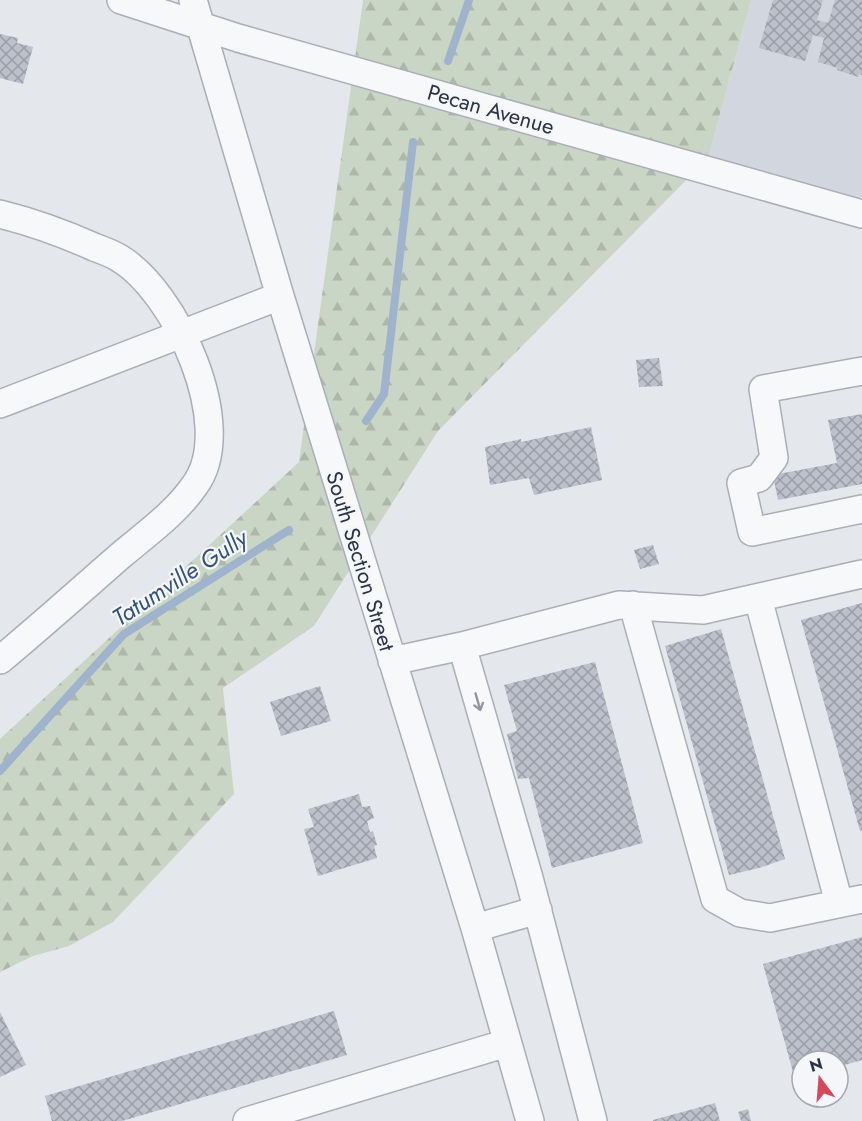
<svg xmlns="http://www.w3.org/2000/svg" width="862" height="1121" font-family="Jost,sans-serif">
	<style>
		.built { fill: #d2d6de }
		.forest { fill: url(#forest-firs) }
		.lines { fill: none; stroke-linecap: round; stroke-linejoin: round }
		.stream { stroke: #9fb4cc; stroke-width: 8 }
		.building { fill: url(#building-cross-hatch) }
		.minor-casing { stroke: #a9aeb7; stroke-width: 30 }
		.minor { stroke: #f7f8fa; stroke-width: 27 }
		.oneway { stroke: #9196a0 }
		.labels { text-anchor: middle; stroke-width: 4.5; stroke-linejoin: round; paint-order: stroke }
		.street-label { font-size: 22px; fill: #2b3445; stroke: #f4f6f9 }
		.water-label { font-size: 24px; font-style: italic; fill: #34527a; stroke: #f4f6f9 }
	</style>
	<defs>
		<pattern id="forest-firs" width="22" height="20" patternUnits="userSpaceOnUse" patternTransform="scale(1.5)"><rect width="22" height="20" fill="#c9d6c5"/><path d="M5 1l3.5 6h-7zM16 11l3.5 6h-7z" fill="#adb8ab"/></pattern>
		<pattern id="building-cross-hatch" width="8" height="8" patternUnits="userSpaceOnUse" patternTransform="scale(1.5)"><rect width="8" height="8" fill="#bbc0ca"/><path d="M0 0l8 8M0 8l8-8" fill="none" stroke="#989da6"/></pattern>
	</defs>
	<rect width="100%" height="100%" fill="#e4e7ec"/>
	<path class="built" d="M 751,0 L 862,0 L 862,200 L 708,158 Z"/>
	<path class="forest" d="M 363,0 L 751,0 L 708,158 L 438,431 L 314,626 L 223,688 L 234,794 L 113,922 L 69,946 L 33,956 L 0,972 L 0,739 L 299,462 Z"/>
	<g class="lines">
		<path class="stream" d="M 448,61 L 469,0
			M 366,421 L 384,394 L 413,142
			M 0,771 L 124,634 L 289,530"/>
	</g>
	<path class="building" d="M 773,0 L 823,0 L 817,20 L 828,23 L 835,0 L 862,0 L 862,75 L 859,74 L 858,77 L 837,70 L 838,68 L 818,62 L 824,38 L 813,35 L 805,61 L 759,48 Z
		M 0,34 L 18,38 L 17,43 L 33,47 L 23,84 L 0,78 Z
		M 659,358 L 663,386 L 639,387 L 636,360 Z
		M 862,414 L 862,484 L 778,500 L 773,475 L 837,463 L 828,420 Z
		M 591,427 L 602,480 L 534,495 L 529,478 L 490,485 L 485,447 L 521,439 L 521,442 Z
		M 653,545 L 659,564 L 640,569 L 634,550 Z
		M 862,603 L 862,830 L 860,831 L 801,620 Z
		M 721,629 L 785,859 L 759,868 L 729,875 L 665,646 Z
		M 595,662 L 643,843 L 552,868 L 529,778 L 518,779 L 507,734 L 517,731 L 504,685 Z
		M 320,686 L 331,721 L 281,736 L 270,702 Z
		M 359,794 L 362,807 L 370,806 L 374,818 L 367,821 L 370,832 L 373,831 L 377,845 L 374,846 L 377,858 L 318,876 L 304,829 L 314,827 L 308,809 Z
		M 862,937 L 862,1060 L 838,1067 L 838,1061 L 802,1061 L 802,1077 L 795,1079 L 763,964 Z
		M 334,1011 L 347,1055 L 122,1121 L 52,1121 L 45,1096 Z
		M 0,1012 L 26,1065 L 0,1077 Z
		M 715,1103 L 720,1121 L 653,1121 L 653,1120 Z
		M 748,1109 L 751,1121 L 741,1121 L 738,1112 Z"/>
	<g class="lines">
		<g class="minor-casing">
			<path id="minor" d="M 121,0 L 238,38 L 862,214
				M 193,0 L 280,296 L 475,928 L 530,1121
				M 0,214 C 32,222 63,233 94,247 C 102,250 111,253 119,258 C 175,291 238,426 195,485 C 176,513 146,534 120,556 C 80,591 41,626 0,660
				M 862,371 L 763,389 L 774,458 L 759,478 L 741,483 L 752,532 L 862,509
				M 0,404 L 280,296
				M 758,598 L 839,903
				M 633,605 L 715,899 L 740,913 L 770,918 L 862,899
				M 462,646 L 529,878 L 593,1121
				M 392,661 L 462,646 L 619,605 L 703,610 L 862,574
				M 475,928 L 538,910
				M 247,1121 L 507,1043"/>
		</g>
		<use href="#minor" class="minor"/>
	</g>
	<defs><path id="oneway-shaft" d="M-6 0H5M1.5-3L5.5 0L1.5 3" fill="none" stroke-width="1.6" stroke-linecap="round" stroke-linejoin="round" transform="scale(1.5)"/></defs>
	<use class="oneway" href="#oneway-shaft" transform="translate(478 702) rotate(74)"/>
	<g class="labels">
		<g class="street-label">
			<text transform="translate(491 109) rotate(16)" y="8">Pecan Avenue</text>
			<text transform="translate(361 561) rotate(73)" y="8">South Section Street</text>
		</g>
		<g class="water-label">
			<text transform="translate(180 578) rotate(-33)" y="8">Tatumville Gully</text>
		</g>
	</g>
	<g transform="translate(820 1079) rotate(344)"><circle r="28" fill="#f4f6f9" stroke="#a4a8b1" stroke-width="1.5"/>
	<path d="M0-4.5L10 22L0 15L-10 22Z" fill="#d1495b"/>
	<text y="-9" font-size="16" font-weight="bold" text-anchor="middle" fill="#2b3445">N</text>
	</g>
</svg>
